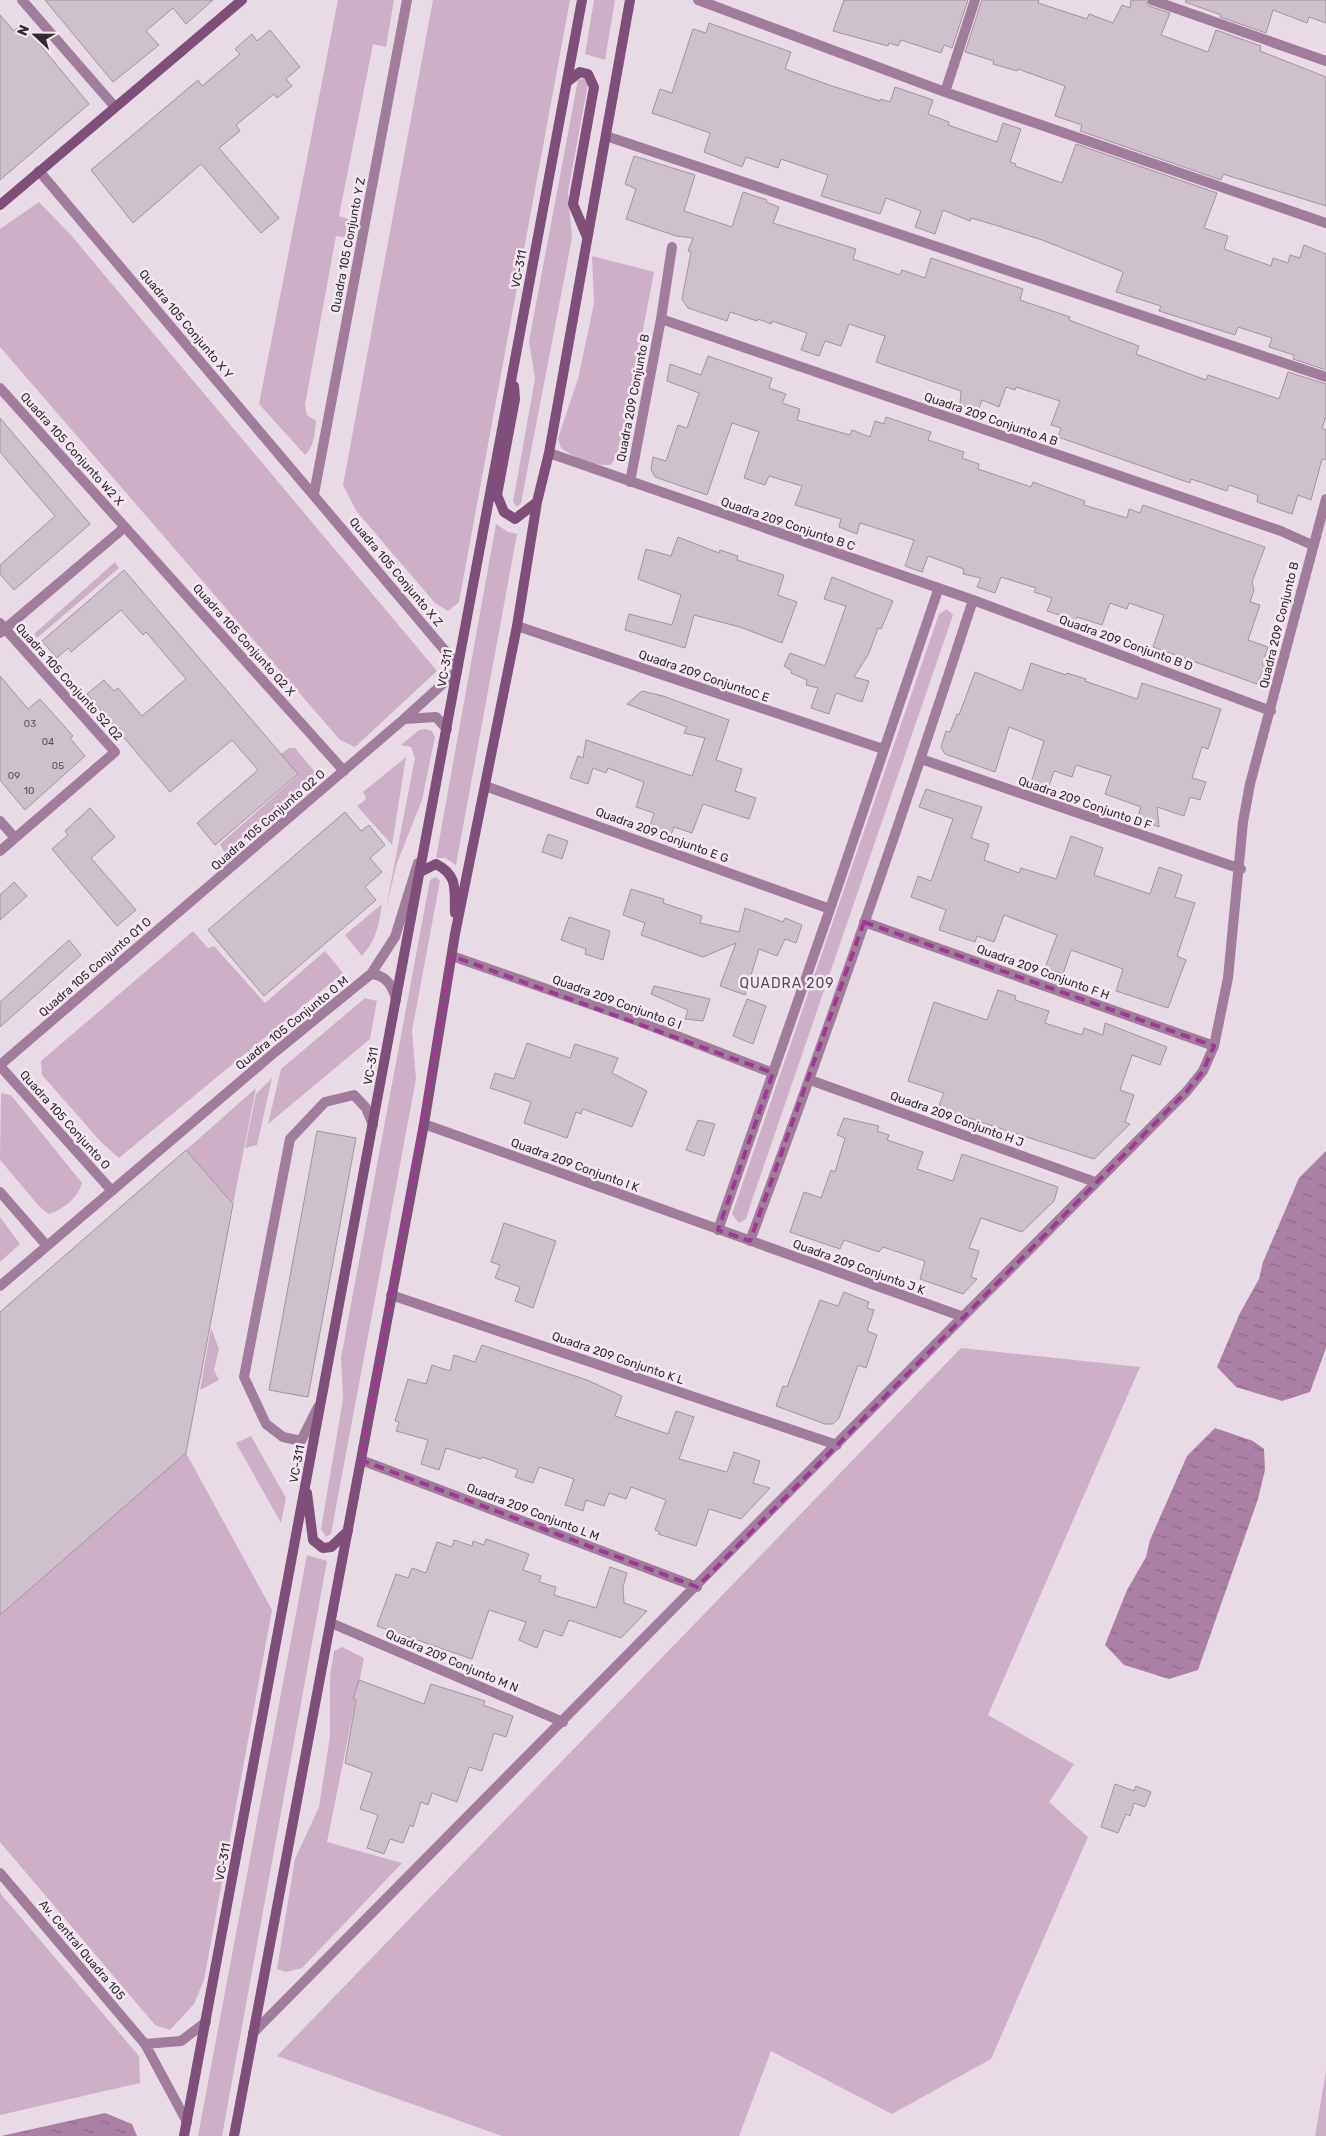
<svg xmlns="http://www.w3.org/2000/svg" width="1326" height="2136" font-family="Rubik,sans-serif">
	<style>
		.grass { fill: #cdb0c8 }
		.water { fill: url(#water-ripples) }
		.building { fill: #cec1cc; stroke: #a0949e }
		.lines { fill: none; stroke-linecap: round; stroke-linejoin: round }
		.lane { stroke: #a07d9b; stroke-width: 10 }
		.street { stroke: #a07d9b; stroke-width: 10 }
		.secondary { stroke: #7f4e79; stroke-width: 10 }
		.marked { fill: none; stroke: #a13697; stroke-width: 4; stroke-dasharray: 10 6; stroke-linejoin: round }
		.labels { text-anchor: middle; stroke-width: 5; stroke-linejoin: round; paint-order: stroke }
		.number-label { font-size: 10px; fill: #585157 }
		.street-label { font-size: 12px; fill: #312c30; stroke: #f6e8f3 }
		.neighbourhood-label { font-size: 14px; letter-spacing: 1px; fill: #584d56; stroke: #f6e8f3 }
	</style>
	<defs>
		<pattern id="water-ripples" width="26" height="14" patternUnits="userSpaceOnUse" patternTransform="scale(1.25)"><rect width="26" height="14" fill="#ab80a5"/><path d="M2 4q2-2 4 0t4 0M15 11q2-2 4 0t4 0" fill="none" stroke="#8c6987"/></pattern>
	</defs>
	<rect width="100%" height="100%" fill="#e8dbe6"/>
	<path class="grass" d="M 338,0 L 394,0 L 386,47 L 373,44 L 339,216 L 354,221 L 354,231 L 350,238 L 336,236 L 305,405 L 307,415 L 316,421 C 315,433 314,447 305,455 L 259,404 Z
		M 433,0 L 570,0 L 459,602 L 448,611 L 435,603 L 357,512 L 343,485 Z
		M 594,0 L 615,0 L 605,60 L 585,54 Z
		M 585,78 L 588,84 L 568,192 L 572,238 L 521,503 L 517,507 L 513,502 L 535,379 L 529,341 L 578,80 Z
		M 39,202 L 70,234 L 437,671 L 355,747 L 340,740 L 0,347 L 0,229 Z
		M 592,256 L 654,272 L 620,450 L 611,465 C 591,466 576,459 561,448 L 558,438 L 578,379 L 594,303 Z
		M 496,524 L 508,532 L 517,534 L 456,865 L 445,858 L 436,858 Z
		M 115,562 L 119,568 L 37,638 L 34,634 Z
		M 947,609 L 953,615 L 751,1203 L 746,1219 L 739,1223 L 732,1214 L 939,614 Z
		M 426,729 L 432,731 L 435,737 L 422,800 L 397,863 L 386,908 L 415,758 L 411,747 L 401,745 L 419,730 Z
		M 289,748 L 295,748 L 315,772 L 314,779 L 227,857 L 220,844 L 298,775 L 281,754 Z
		M 406,757 L 392,845 L 357,806 L 364,801 L 366,797 L 363,792 Z
		M 436,877 L 440,881 L 412,1031 L 416,1079 L 331,1534 L 326,1537 L 321,1529 L 343,1399 L 341,1358 L 430,880 Z
		M 382,904 C 379,926 376,940 362,956 L 345,935 Z
		M 193,931 L 208,948 L 214,946 L 265,1003 L 325,951 L 343,973 L 119,1158 L 101,1142 L 42,1075 L 41,1061 Z
		M 365,998 L 377,1001 L 370,1039 L 268,1124 L 281,1069 Z
		M 272,1078 L 257,1145 L 245,1148 L 256,1094 Z
		M 256,1088 L 233,1204 L 186,1150 Z
		M 1,1093 L 11,1095 L 82,1183 C 78,1198 63,1210 48,1214 L 38,1205 L 0,1160 Z
		M 0,1217 L 20,1244 L 0,1262 Z
		M 211,1328 L 219,1349 L 214,1370 L 219,1380 L 200,1390 Z
		M 961,1348 L 1140,1367 L 988,1715 L 1074,1764 L 1049,1802 L 1088,1837 L 991,2059 L 892,2114 L 771,2051 L 739,2136 L 502,2136 L 277,2056 Z
		M 251,1436 L 286,1498 L 281,1523 L 236,1443 Z
		M 186,1453 L 272,1610 L 204,1980 L 194,2004 L 170,2030 L 155,2025 L 0,1842 L 0,1615 Z
		M 307,1555 L 327,1561 L 222,2136 L 198,2136 Z
		M 342,1647 L 364,1658 L 327,1842 L 402,1863 L 302,1968 L 286,1972 L 277,1969 L 295,1859 L 319,1807 L 330,1736 L 330,1676 L 334,1651 Z
		M 0,1893 L 139,2056 L 140,2083 L 0,2115 Z
		M 1326,2071 L 1326,2136 L 1315,2136 Z"/>
	<path class="water" d="M 1326,1151 L 1326,1348 L 1310,1392 L 1282,1401 L 1236,1387 L 1217,1367 L 1240,1313 L 1259,1279 L 1263,1262 L 1299,1178 Z
		M 1215,1428 L 1253,1441 L 1264,1449 L 1265,1470 L 1258,1499 L 1198,1670 L 1169,1679 L 1124,1665 L 1105,1645 L 1127,1590 L 1146,1557 L 1150,1540 L 1187,1456 Z
		M 105,2113 L 132,2124 L 137,2136 L 1,2136 Z"/>
	<path class="building" d="M 45,0 L 213,0 L 186,24 L 173,8 L 146,31 L 159,45 L 113,82 Z
		M 844,0 L 968,0 L 952,48 L 944,45 L 941,53 L 901,40 L 898,46 L 889,43 L 888,46 L 833,31 Z
		M 982,0 L 1039,0 L 1038,3 L 1087,19 L 1089,14 L 1113,23 L 1122,5 L 1130,8 L 1131,0 L 1145,0 L 1149,6 L 1170,13 L 1161,35 L 1208,52 L 1216,30 L 1261,46 L 1260,51 L 1326,77 L 1326,206 L 1223,174 L 1221,180 L 1080,131 L 1082,125 L 1055,116 L 1065,86 L 1018,69 L 1017,71 L 993,64 L 994,61 L 965,52 Z
		M 1186,0 L 1326,0 L 1326,23 L 1309,17 L 1307,23 L 1273,10 L 1266,33 L 1220,17 L 1221,15 L 1185,2 Z
		M 0,15 L 14,31 L 22,23 L 89,104 L 0,180 Z
		M 709,23 L 791,52 L 785,69 L 832,86 L 880,101 L 881,99 L 890,102 L 895,87 L 933,100 L 928,114 L 949,122 L 948,125 L 997,142 L 1003,123 L 1021,129 L 1010,162 L 1016,164 L 1015,166 L 1062,183 L 1076,144 L 1217,193 L 1204,228 L 1228,236 L 1224,249 L 1271,266 L 1273,258 L 1288,263 L 1290,255 L 1300,258 L 1304,245 L 1326,254 L 1326,370 L 1293,359 L 1294,355 L 1269,347 L 1272,338 L 1238,327 L 1235,335 L 1159,311 L 1161,306 L 1116,292 L 1123,273 L 1121,271 L 1042,240 L 995,225 L 971,218 L 970,221 L 943,210 L 935,234 L 915,227 L 921,211 L 886,198 L 880,214 L 821,196 L 828,175 L 781,159 L 778,168 L 746,157 L 742,167 L 704,152 L 710,133 L 652,113 L 660,89 L 672,93 L 693,29 L 706,33 Z
		M 270,30 L 300,67 L 286,79 L 292,86 L 277,98 L 274,94 L 236,125 L 240,131 L 219,148 L 279,218 L 261,233 L 201,164 L 133,223 L 91,170 L 198,80 L 202,86 L 240,54 L 235,49 L 252,34 L 257,41 Z
		M 634,156 L 695,175 L 684,211 L 732,227 L 743,192 L 767,200 L 766,202 L 779,207 L 773,223 L 856,249 L 853,259 L 900,275 L 902,270 L 925,278 L 931,258 L 1023,289 L 1020,300 L 1070,317 L 1069,320 L 1139,346 L 1136,354 L 1206,380 L 1208,375 L 1279,399 L 1288,372 L 1326,384 L 1326,416 L 1322,428 L 1326,430 L 1326,460 L 1322,459 L 1311,500 L 1298,495 L 1292,514 L 1257,502 L 1258,495 L 1229,485 L 1227,491 L 1191,479 L 1190,483 L 1058,437 L 1061,428 L 1051,425 L 1060,401 L 1016,387 L 1015,390 L 1006,387 L 999,407 L 982,400 L 978,411 L 960,405 L 961,391 L 876,362 L 885,336 L 849,324 L 841,346 L 825,341 L 819,356 L 801,350 L 807,333 L 772,321 L 771,324 L 758,319 L 757,321 L 730,312 L 727,321 L 688,308 L 682,299 L 691,252 L 688,251 L 693,238 L 676,236 L 626,219 L 636,189 L 625,184 Z
		M 708,356 L 772,378 L 769,388 L 786,394 L 782,403 L 800,409 L 797,420 L 850,435 L 852,430 L 870,437 L 875,421 L 884,424 L 886,417 L 931,432 L 928,440 L 964,452 L 962,458 L 979,464 L 978,469 L 1031,487 L 1033,482 L 1052,489 L 1085,501 L 1084,505 L 1127,518 L 1129,509 L 1140,513 L 1143,505 L 1265,547 L 1252,582 L 1254,590 L 1250,602 L 1260,605 L 1248,640 L 1268,647 L 1262,665 L 1265,666 L 1257,684 L 1153,647 L 1164,615 L 1129,603 L 1127,609 L 1110,603 L 1102,625 L 1077,617 L 1075,620 L 1047,611 L 1052,598 L 1034,592 L 1036,588 L 1001,577 L 995,593 L 977,587 L 981,578 L 963,574 L 964,569 L 928,556 L 922,572 L 905,566 L 914,540 L 860,523 L 857,534 L 839,527 L 841,519 L 795,505 L 802,486 L 769,476 L 765,485 L 744,478 L 759,432 L 732,423 L 707,495 L 655,477 L 651,469 L 653,457 L 666,461 L 678,425 L 687,428 L 699,393 L 667,381 L 670,364 L 701,375 Z
		M 0,418 L 90,524 L 14,590 L 0,574 L 0,565 L 55,516 L 0,452 Z
		M 678,537 L 719,553 L 720,550 L 738,556 L 737,560 L 784,575 L 778,595 L 797,602 L 782,643 L 740,627 L 694,615 L 685,648 L 625,630 L 629,614 L 672,625 L 681,595 L 638,579 L 646,549 L 671,556 Z
		M 124,570 L 298,774 L 215,845 L 197,823 L 258,770 L 232,740 L 170,792 L 87,694 L 104,680 L 114,691 L 118,688 L 142,716 L 186,679 L 146,632 L 143,635 L 121,610 L 71,652 L 68,648 L 57,658 L 42,641 Z
		M 832,577 L 893,601 L 881,629 L 878,628 L 869,653 L 854,677 L 869,681 L 862,702 L 836,693 L 829,714 L 811,708 L 818,688 L 806,685 L 807,680 L 791,673 L 792,671 L 784,666 L 790,653 L 825,666 L 846,606 L 824,599 Z
		M 1031,663 L 1066,675 L 1067,673 L 1086,679 L 1085,681 L 1137,699 L 1142,683 L 1221,709 L 1208,749 L 1202,747 L 1192,778 L 1206,782 L 1200,800 L 1190,797 L 1184,816 L 1157,807 L 1159,827 L 1137,819 L 1141,807 L 1105,794 L 1111,776 L 1076,765 L 1072,777 L 1054,771 L 1048,789 L 1031,783 L 1044,741 L 1009,727 L 995,772 L 945,754 L 941,747 L 946,731 L 950,732 L 957,714 L 959,715 L 975,672 L 1022,691 Z
		M 0,676 L 28,709 L 40,699 L 73,736 L 70,738 L 85,756 L 25,810 L 0,780 Z
		M 642,691 L 663,696 L 729,720 L 716,760 L 742,769 L 735,791 L 756,798 L 749,819 L 703,804 L 692,833 L 674,827 L 669,840 L 648,832 L 654,813 L 636,807 L 644,782 L 608,768 L 606,773 L 593,768 L 588,784 L 570,778 L 578,756 L 583,758 L 586,740 L 692,776 L 705,738 L 684,733 L 687,727 L 627,704 Z
		M 926,789 L 982,807 L 971,838 L 989,844 L 984,860 L 1019,873 L 1021,868 L 1056,879 L 1071,836 L 1103,848 L 1094,875 L 1150,894 L 1159,867 L 1182,875 L 1175,897 L 1195,903 L 1177,956 L 1186,960 L 1168,1008 L 1116,991 L 1123,969 L 1071,950 L 1063,974 L 1045,968 L 1057,935 L 1004,915 L 994,942 L 977,936 L 975,942 L 939,930 L 946,910 L 911,897 L 918,876 L 931,881 L 953,819 L 919,807 Z
		M 90,808 L 115,837 L 91,858 L 136,910 L 117,926 L 52,849 L 68,835 L 65,831 Z
		M 345,812 L 361,831 L 369,825 L 385,845 L 370,858 L 382,872 L 365,887 L 376,900 L 264,996 L 208,930 Z
		M 548,834 L 568,841 L 562,859 L 542,852 Z
		M 14,882 L 27,896 L 0,920 L 0,895 Z
		M 631,889 L 664,899 L 663,903 L 702,916 L 700,923 L 739,932 L 745,908 L 783,922 L 785,918 L 802,925 L 796,943 L 785,939 L 777,956 L 759,949 L 745,995 L 720,986 L 736,943 L 703,957 L 641,935 L 645,923 L 623,915 Z
		M 569,917 L 610,931 L 603,960 L 585,954 L 586,949 L 561,940 Z
		M 69,940 L 81,955 L 0,1027 L 0,1002 Z
		M 654,986 L 710,999 L 703,1021 L 685,1019 L 688,1010 L 651,994 Z
		M 998,990 L 1016,996 L 1015,1000 L 1049,1011 L 1045,1023 L 1082,1035 L 1084,1028 L 1103,1035 L 1105,1023 L 1167,1047 L 1160,1065 L 1132,1055 L 1120,1090 L 1134,1095 L 1125,1122 L 1130,1124 L 1094,1159 L 938,1108 L 944,1093 L 908,1081 L 934,1002 L 987,1020 Z
		M 747,999 L 766,1006 L 753,1044 L 733,1036 Z
		M 527,1043 L 570,1058 L 575,1044 L 618,1058 L 612,1073 L 647,1091 L 632,1127 L 583,1109 L 581,1114 L 576,1112 L 567,1138 L 524,1123 L 531,1102 L 490,1088 L 495,1073 L 514,1079 Z
		M 844,1118 L 879,1126 L 877,1131 L 889,1135 L 887,1140 L 923,1152 L 917,1169 L 953,1181 L 962,1154 L 1058,1187 L 1054,1201 L 1022,1232 L 981,1218 L 969,1248 L 979,1251 L 971,1277 L 977,1279 L 963,1294 L 920,1279 L 925,1261 L 883,1247 L 879,1252 L 844,1240 L 840,1249 L 790,1232 L 804,1192 L 821,1198 L 831,1170 L 835,1172 L 845,1138 L 837,1135 Z
		M 698,1120 L 715,1124 L 704,1156 L 686,1150 Z
		M 317,1131 L 356,1138 L 308,1397 L 269,1390 Z
		M 186,1150 L 233,1204 L 186,1453 L 0,1615 L 0,1312 Z
		M 504,1223 L 556,1241 L 533,1308 L 515,1301 L 520,1287 L 495,1278 L 500,1265 L 491,1262 Z
		M 844,1292 L 869,1302 L 867,1308 L 874,1310 L 867,1331 L 877,1335 L 866,1368 L 858,1365 L 839,1418 L 833,1424 L 825,1424 L 776,1406 L 783,1386 L 787,1387 L 820,1300 L 838,1306 Z
		M 482,1345 L 587,1380 L 622,1396 L 615,1416 L 668,1434 L 676,1411 L 694,1417 L 679,1459 L 727,1472 L 734,1452 L 760,1461 L 753,1483 L 770,1488 L 741,1519 L 709,1509 L 696,1546 L 658,1534 L 660,1532 L 655,1530 L 666,1500 L 631,1487 L 626,1499 L 609,1493 L 604,1506 L 586,1500 L 583,1511 L 565,1505 L 574,1479 L 539,1467 L 533,1483 L 515,1477 L 518,1470 L 482,1457 L 481,1459 L 446,1448 L 439,1470 L 421,1464 L 428,1440 L 396,1431 L 399,1422 L 395,1421 L 408,1379 L 426,1384 L 432,1365 L 450,1371 L 454,1355 L 475,1362 Z
		M 486,1539 L 529,1554 L 523,1570 L 541,1576 L 539,1582 L 556,1587 L 554,1595 L 596,1608 L 610,1567 L 627,1573 L 623,1587 L 624,1603 L 647,1611 L 621,1638 L 569,1620 L 562,1636 L 544,1630 L 537,1648 L 519,1640 L 526,1622 L 489,1610 L 472,1659 L 377,1626 L 396,1574 L 408,1578 L 412,1568 L 426,1573 L 437,1542 L 452,1547 L 454,1540 L 472,1546 L 473,1541 L 484,1545 Z
		M 359,1680 L 424,1704 L 431,1684 L 485,1701 L 483,1705 L 513,1716 L 506,1737 L 494,1733 L 482,1771 L 469,1767 L 457,1802 L 432,1793 L 428,1805 L 421,1802 L 413,1827 L 410,1825 L 403,1843 L 390,1839 L 384,1854 L 367,1848 L 378,1815 L 360,1809 L 372,1773 L 345,1763 L 356,1700 L 353,1699 Z
		M 1115,1784 L 1134,1791 L 1136,1786 L 1151,1792 L 1145,1807 L 1134,1803 L 1130,1816 L 1126,1814 L 1118,1833 L 1101,1827 Z"/>
	<g class="lines">
		<path class="lane" d="M 318,1407 L 301,1441 L 283,1437 L 266,1424 L 244,1377 L 290,1139 L 325,1102 L 354,1095 L 366,1108 L 373,1125"/>
		<path class="street" d="M 22,0 L 115,107
			M 698,0 L 945,92 L 1326,223
			M 1152,0 L 1326,61
			M 945,92 L 975,0
			M 606,136 L 1326,377
			M 39,171 L 458,666
			M 661,319 L 1281,531 L 1312,545
			M 0,388 L 344,771
			M 549,453 L 973,600 L 1271,711
			M 630,482 L 661,319 L 672,247
			M 314,494 L 407,0
			M 0,623 L 115,752 L 0,851
			M 517,626 L 883,749
			M 0,633 L 125,527
			M 405,719 L 436,717 L 447,729
			M 921,759 L 1241,869
			M 485,786 L 830,909
			M 0,821 L 15,838
			M 864,922 L 1214,1046
			M 452,956 L 633,1019 L 773,1073
			M 371,974 C 386,975 393,986 396,1000
			M 0,1065 L 404,719 L 457,671
			M 0,1066 L 112,1191
			M 810,1080 L 1095,1182
			M 424,1124 L 961,1316
			M 0,1192 L 47,1246
			M 718,1230 L 830,909 L 938,590
			M 750,1241 C 829,1029 903,815 973,600
			M 0,1286 L 275,1052 L 371,974 L 395,937 L 418,863
			M 391,1295 L 837,1445
			M 361,1460 L 697,1587
			M 331,1623 L 563,1722
			M 0,1873 L 145,2044 L 187,2122
			M 253,2033 C 565,1720 874,1403 1187,1091 L 1203,1071 L 1214,1046 L 1228,978 L 1243,822 L 1250,784 L 1326,499
			M 145,2044 L 181,2041 L 206,2022"/>
		<path class="secondary" d="M 567,82 L 580,72 L 588,74 L 594,87 L 573,204 L 587,237
			M 0,205 L 242,0
			M 514,386 L 515,399 L 497,495 L 504,512 L 515,519 L 537,502
			M 420,872 L 436,864 C 459,876 454,890 455,913
			M 307,1493 L 313,1540 L 323,1548 L 331,1547 L 348,1531
			M 184,2136 L 582,0
			M 234,2136 L 424,1124 L 455,934 L 517,626 L 537,502 L 549,453 L 630,0"/>
	</g>
	<path class="marked" d="M 864,922 L 1214,1046 L 1203,1071 L 1187,1091 L 697,1587 L 361,1460 L 452,956 L 773,1073 L 718,1230 L 750,1241 Z"/>
	<g class="labels">
		<g class="number-label">
			<text x="30" y="727">03</text>
			<text x="48" y="745">04</text>
			<text x="58" y="769">05</text>
			<text x="14" y="779">09</text>
			<text x="29" y="794">10</text>
		</g>
		<g class="street-label">
			<text transform="translate(348 245) rotate(-79)" y="4">Quadra 105 Conjunto Y Z</text>
			<text transform="translate(519 269) rotate(-79)" y="4">VC-311</text>
			<text transform="translate(186 324) rotate(50)" y="4">Quadra 105 Conjunto X Y</text>
			<text transform="translate(633 398) rotate(-79)" y="4">Quadra 209 Conjunto B</text>
			<text transform="translate(991 419) rotate(19)" y="4">Quadra 209 Conjunto A B</text>
			<text transform="translate(72 449) rotate(48)" y="4">Quadra 105 Conjunto W2 X</text>
			<text transform="translate(788 524) rotate(19)" y="4">Quadra 209 Conjunto B C</text>
			<text transform="translate(396 572) rotate(50)" y="4">Quadra 105 Conjunto X Z</text>
			<text transform="translate(1279 625) rotate(-76)" y="4">Quadra 209 Conjunto B</text>
			<text transform="translate(244 640) rotate(48)" y="4">Quadra 105 Conjunto Q2 X</text>
			<text transform="translate(1126 643) rotate(20)" y="4">Quadra 209 Conjunto B D</text>
			<text transform="translate(445 668) rotate(-80)" y="4">VC-311</text>
			<text transform="translate(704 676) rotate(19)" y="4">Quadra 209 ConjuntoC E</text>
			<text transform="translate(69 682) rotate(48)" y="4">Quadra 105 Conjunto S2 Q2</text>
			<text transform="translate(1085 803) rotate(19)" y="4">Quadra 209 Conjunto D F</text>
			<text transform="translate(268 820) rotate(-41)" y="4">Quadra 105 Conjunto Q2 O</text>
			<text transform="translate(662 835) rotate(20)" y="4">Quadra 209 Conjunto E G</text>
			<text transform="translate(95 967) rotate(-41)" y="4">Quadra 105 Conjunto Q1 O</text>
			<text transform="translate(1043 972) rotate(20)" y="4">Quadra 209 Conjunto F H</text>
			<text transform="translate(617 1002) rotate(20)" y="4">Quadra 209 Conjunto G I</text>
			<text transform="translate(292 1023) rotate(-39)" y="4">Quadra 105 Conjunto O M</text>
			<text transform="translate(371 1066) rotate(-80)" y="4">VC-311</text>
			<text transform="translate(957 1119) rotate(20)" y="4">Quadra 209 Conjunto H J</text>
			<text transform="translate(65 1120) rotate(48)" y="4">Quadra 105 Conjunto O</text>
			<text transform="translate(575 1165) rotate(20)" y="4">Quadra 209 Conjunto I K</text>
			<text transform="translate(859 1267) rotate(20)" y="4">Quadra 209 Conjunto J K</text>
			<text transform="translate(618 1358) rotate(19)" y="4">Quadra 209 Conjunto K L</text>
			<text transform="translate(297 1464) rotate(-79)" y="4">VC-311</text>
			<text transform="translate(533 1512) rotate(21)" y="4">Quadra 209 Conjunto L M</text>
			<text transform="translate(452 1661) rotate(23)" y="4">Quadra 209 Conjunto M N</text>
			<text transform="translate(223 1862) rotate(-79)" y="4">VC-311</text>
			<text transform="translate(82 1950) rotate(50)" y="4">Av. Central Quadra 105</text>
		</g>
		<g class="neighbourhood-label">
			<text x="787" y="988">QUADRA 209</text>
		</g>
	</g>
	<g transform="translate(35 35) rotate(292)" stroke="#f6e8f3" stroke-width="4" paint-order="stroke">
	<path d="M0-4L9 19L0 12L-9 19Z" fill="#312c30"/>
	<text y="-8" font-size="14" font-weight="bold" text-anchor="middle" fill="#312c30">N</text>
	</g>
</svg>
